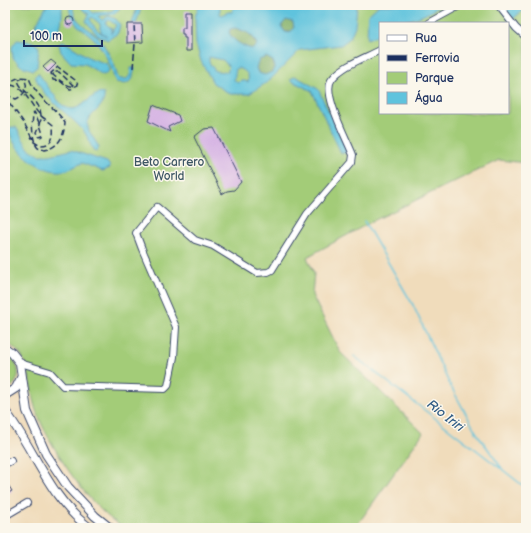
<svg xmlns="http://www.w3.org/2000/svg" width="531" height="533" font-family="'Balsamiq Sans',sans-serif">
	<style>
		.green { fill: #a3cc78; stroke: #5f7e6b; fill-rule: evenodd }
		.forest { fill: #82b068; stroke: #4e7063 }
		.water { fill: #5fc3dd; stroke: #3d799e; fill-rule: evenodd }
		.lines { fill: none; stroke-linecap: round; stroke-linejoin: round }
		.stream { stroke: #5fc3dd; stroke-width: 1.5 }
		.building { fill: #d7b6e4 }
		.minor-casing { stroke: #3b496c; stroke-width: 8 }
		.major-casing { stroke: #3b496c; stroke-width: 10 }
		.minor { stroke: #fff; stroke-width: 6 }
		.major { stroke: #fff; stroke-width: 8 }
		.rail { stroke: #1b2f5e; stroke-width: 1.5; stroke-dasharray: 6 3; stroke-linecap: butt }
		.labels { text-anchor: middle; stroke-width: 3; stroke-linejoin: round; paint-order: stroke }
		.park-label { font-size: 12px; fill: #3d5664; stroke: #fbf7ec }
		.water-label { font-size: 13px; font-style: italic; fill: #2f5b84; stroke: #fbf7ec }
	</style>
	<rect width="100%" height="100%" fill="#fbf7ec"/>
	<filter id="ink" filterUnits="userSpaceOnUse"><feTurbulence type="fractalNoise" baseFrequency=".025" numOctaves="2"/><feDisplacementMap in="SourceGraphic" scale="8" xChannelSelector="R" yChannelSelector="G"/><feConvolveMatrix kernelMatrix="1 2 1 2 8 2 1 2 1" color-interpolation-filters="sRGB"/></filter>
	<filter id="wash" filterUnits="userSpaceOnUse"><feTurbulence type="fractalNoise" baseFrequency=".012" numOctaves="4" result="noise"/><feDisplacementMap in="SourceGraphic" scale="16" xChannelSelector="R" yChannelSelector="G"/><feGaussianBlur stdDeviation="0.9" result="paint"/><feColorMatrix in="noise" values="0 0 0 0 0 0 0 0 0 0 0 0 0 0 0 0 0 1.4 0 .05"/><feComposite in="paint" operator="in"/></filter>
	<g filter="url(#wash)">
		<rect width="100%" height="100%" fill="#f0dcbb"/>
		<path class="green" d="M 5,5 L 526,5 L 526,163 L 499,160 L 375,220 L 307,257 L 314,273 L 312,295 L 340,352 L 423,433 L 355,528 L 125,528 C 91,511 53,451 38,416 C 30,398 32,375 22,357 C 19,351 10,345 5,340 ZM 380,23 L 508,23 L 508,113 L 380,113 Z
			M 5,353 C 15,358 23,372 15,383 C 13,386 8,389 5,391 Z"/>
		<path class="forest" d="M282 26a6 6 0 1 1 12 0a6 6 0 1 1-12 0Z
			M 235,28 L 249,33 L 257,45 L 253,49 C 245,48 231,40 229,33 L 230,29 Z
			M256 66a9 9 0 1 1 18 0a9 9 0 1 1-18 0Z"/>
		<path class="water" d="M 47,5 L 62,5 C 62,13 64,33 50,36 C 47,37 43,36 40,37 L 36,33 L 34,28 Z
			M 69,5 L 73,5 C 72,24 92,28 102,42 C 106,49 111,57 114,64 C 116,69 116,74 119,79 L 127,79 L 130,75 L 131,68 L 135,68 L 132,80 L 125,84 L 116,82 C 113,77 113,73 111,68 C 108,60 104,52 99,45 C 88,28 70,29 69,5 Z
			M 81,5 L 85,5 L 93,13 L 112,11 L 118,5 L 122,5 L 115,14 L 98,16 L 102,20 L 109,16 L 116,19 L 120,25 L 118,33 L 108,40 L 98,36 L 86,21 L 89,14 L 83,10 ZM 92,17 L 100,24 L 101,32 L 107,36 C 100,34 93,26 90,19 ZM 109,20 L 116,25 L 111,34 L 112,29 L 105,23 Z
			M 138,5 L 142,5 L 136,24 L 132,23 Z
			M 199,5 L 220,5 L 220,14 L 222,15 L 228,12 L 232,12 L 234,5 L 357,5 L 357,7 L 355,26 L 350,38 L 341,45 L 300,50 L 269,81 L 249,94 L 230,94 L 213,83 L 201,61 L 196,44 L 195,17 ZM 286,20 L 293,22 L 294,27 L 290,33 L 285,32 L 281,26 ZM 235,28 C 245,31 254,34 257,45 L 253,49 C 245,48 231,40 229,32 L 230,29 ZM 209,57 L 223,60 L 229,67 L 227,72 L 215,71 L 209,62 ZM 266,57 L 273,61 L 275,66 L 272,72 L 265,75 L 258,73 L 256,68 L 259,60 ZM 238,68 C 245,70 250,74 248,82 L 241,80 L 238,83 L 234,80 L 236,69 Z
			M 379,5 L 440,5 C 423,19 401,23 380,23 L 380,34 L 367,39 L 368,15 Z
			M 507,5 L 522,5 L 522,11 L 513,19 L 508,14 Z
			M 17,40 L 33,42 L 39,47 L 37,67 L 33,70 L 21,66 L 13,58 L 12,47 Z
			M 63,41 L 90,58 L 107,64 L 109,68 L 108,73 L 103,75 L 85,64 L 71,63 L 61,52 L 59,44 Z
			M 38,73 C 42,78 58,101 62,105 C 80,119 91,89 104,94 C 106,107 91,112 87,123 L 89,131 L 99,147 L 97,152 L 94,151 C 89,144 88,135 82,129 C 67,112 42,98 35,76 Z
			M 295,76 L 318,89 L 347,150 L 346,153 L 341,153 L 312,91 L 290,80 Z
			M 12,127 L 16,127 L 28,148 L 39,155 L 50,155 L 71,150 L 107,162 L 109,165 L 110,168 L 103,171 L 82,163 C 75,166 70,170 62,171 C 41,173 11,150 9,128 Z"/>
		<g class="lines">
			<path class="stream" d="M 364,221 L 413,305 L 449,383 L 476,432 L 503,470
				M 354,356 L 500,468
				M 503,470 L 526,488"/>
		</g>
		<g id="blocks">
			<path class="building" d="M 185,11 L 191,11 L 191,51 L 186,51 L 186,38 L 184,38 L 184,34 L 182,34 L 182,28 L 185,28 Z
				M66 21a4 4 0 1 1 8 0a4 4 0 1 1-8 0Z
				M 127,24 L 142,24 L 143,42 L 127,43 Z
				M 51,60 L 56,64 L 48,72 L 43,67 Z
				M 153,105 L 178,115 L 180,121 L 168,127 L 170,132 L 148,121 Z
				M 214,128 L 241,182 L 234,190 L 227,191 L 222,194 L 194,137 L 204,129 Z
				M 5,480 L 12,491 L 5,495 Z"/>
		</g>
	</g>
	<g filter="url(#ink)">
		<use href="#blocks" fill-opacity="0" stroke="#3b496c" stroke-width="1"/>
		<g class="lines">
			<g class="minor-casing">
				<path id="minor" d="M 498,5 L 516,28 L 526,37
					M 428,23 L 461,5
					M 20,363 L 50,372 L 63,386 L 165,389 L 168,386 L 174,357 L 176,327 L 142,249 L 136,233 L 157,207 L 195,240 L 213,246 L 257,273 L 268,272 L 272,270 L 307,214 L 352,162 L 353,155 C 347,139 321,92 332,79 C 343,65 365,58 380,50
					M 5,464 L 11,461
					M 5,516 L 27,503"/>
			</g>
			<g class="major-casing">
				<path id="major" d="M 5,348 L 12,353 L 20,363 L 27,411 L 46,454 L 68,487 L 95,516 L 110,528
					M 5,395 L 16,388 L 21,378
					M 5,411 C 34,448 50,500 90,528"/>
			</g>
			<use href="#minor" class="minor"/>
			<use href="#major" class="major"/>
			<path class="rail" d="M 133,68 L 135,44 L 134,24
				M 5,84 L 20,77 L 29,78 C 36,98 55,106 65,123 C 64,137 58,148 44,150 C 42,149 40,149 38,148 C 32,143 31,119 34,112 C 36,115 43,131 43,136 L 39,137 L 37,132 C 52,101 20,94 18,80 L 23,78 C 30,86 25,95 16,99 L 6,95 L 6,89 L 9,85 C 23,84 31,106 40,115 C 44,119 49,121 53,125 C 54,137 53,146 39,145 L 34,142 L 24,123 L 5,97
				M 74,86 L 59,72 L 54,72 L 53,75 C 59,80 71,90 78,85 L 75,80 L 58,67 L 51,73 L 53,80 L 60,81 L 70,89 C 73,89 73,88 74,86"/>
		</g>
	</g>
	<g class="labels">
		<g class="park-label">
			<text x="169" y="166">Beto Carrero<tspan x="169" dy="14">World</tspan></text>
		</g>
		<g class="water-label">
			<text transform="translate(446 415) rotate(38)" y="5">Rio Iriri</text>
		</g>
	</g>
	<rect width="531" height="533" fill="none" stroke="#fbf7ec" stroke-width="20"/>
	<rect x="379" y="22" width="130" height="92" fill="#fbf7ec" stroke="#a1a7b3"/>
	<rect x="387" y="35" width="20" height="6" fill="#ffffff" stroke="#a1a7b3"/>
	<text x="415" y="42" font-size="12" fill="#1b2f5e">Rua</text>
	<rect x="387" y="55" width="20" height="6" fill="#1b2f5e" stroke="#a1a7b3"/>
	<text x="415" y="62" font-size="12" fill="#1b2f5e">Ferrovia</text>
	<rect x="387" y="72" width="20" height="12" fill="#a3cc78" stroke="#a1a7b3"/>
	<text x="415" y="82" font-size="12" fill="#1b2f5e">Parque</text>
	<rect x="387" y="92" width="20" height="12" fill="#5fc3dd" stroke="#a1a7b3"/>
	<text x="415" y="102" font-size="12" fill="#1b2f5e">Água</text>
	<path d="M24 40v6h78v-6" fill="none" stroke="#1b2f5e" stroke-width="2"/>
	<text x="30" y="40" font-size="12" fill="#1b2f5e" stroke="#fbf7ec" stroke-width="3" paint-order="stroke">100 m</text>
</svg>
